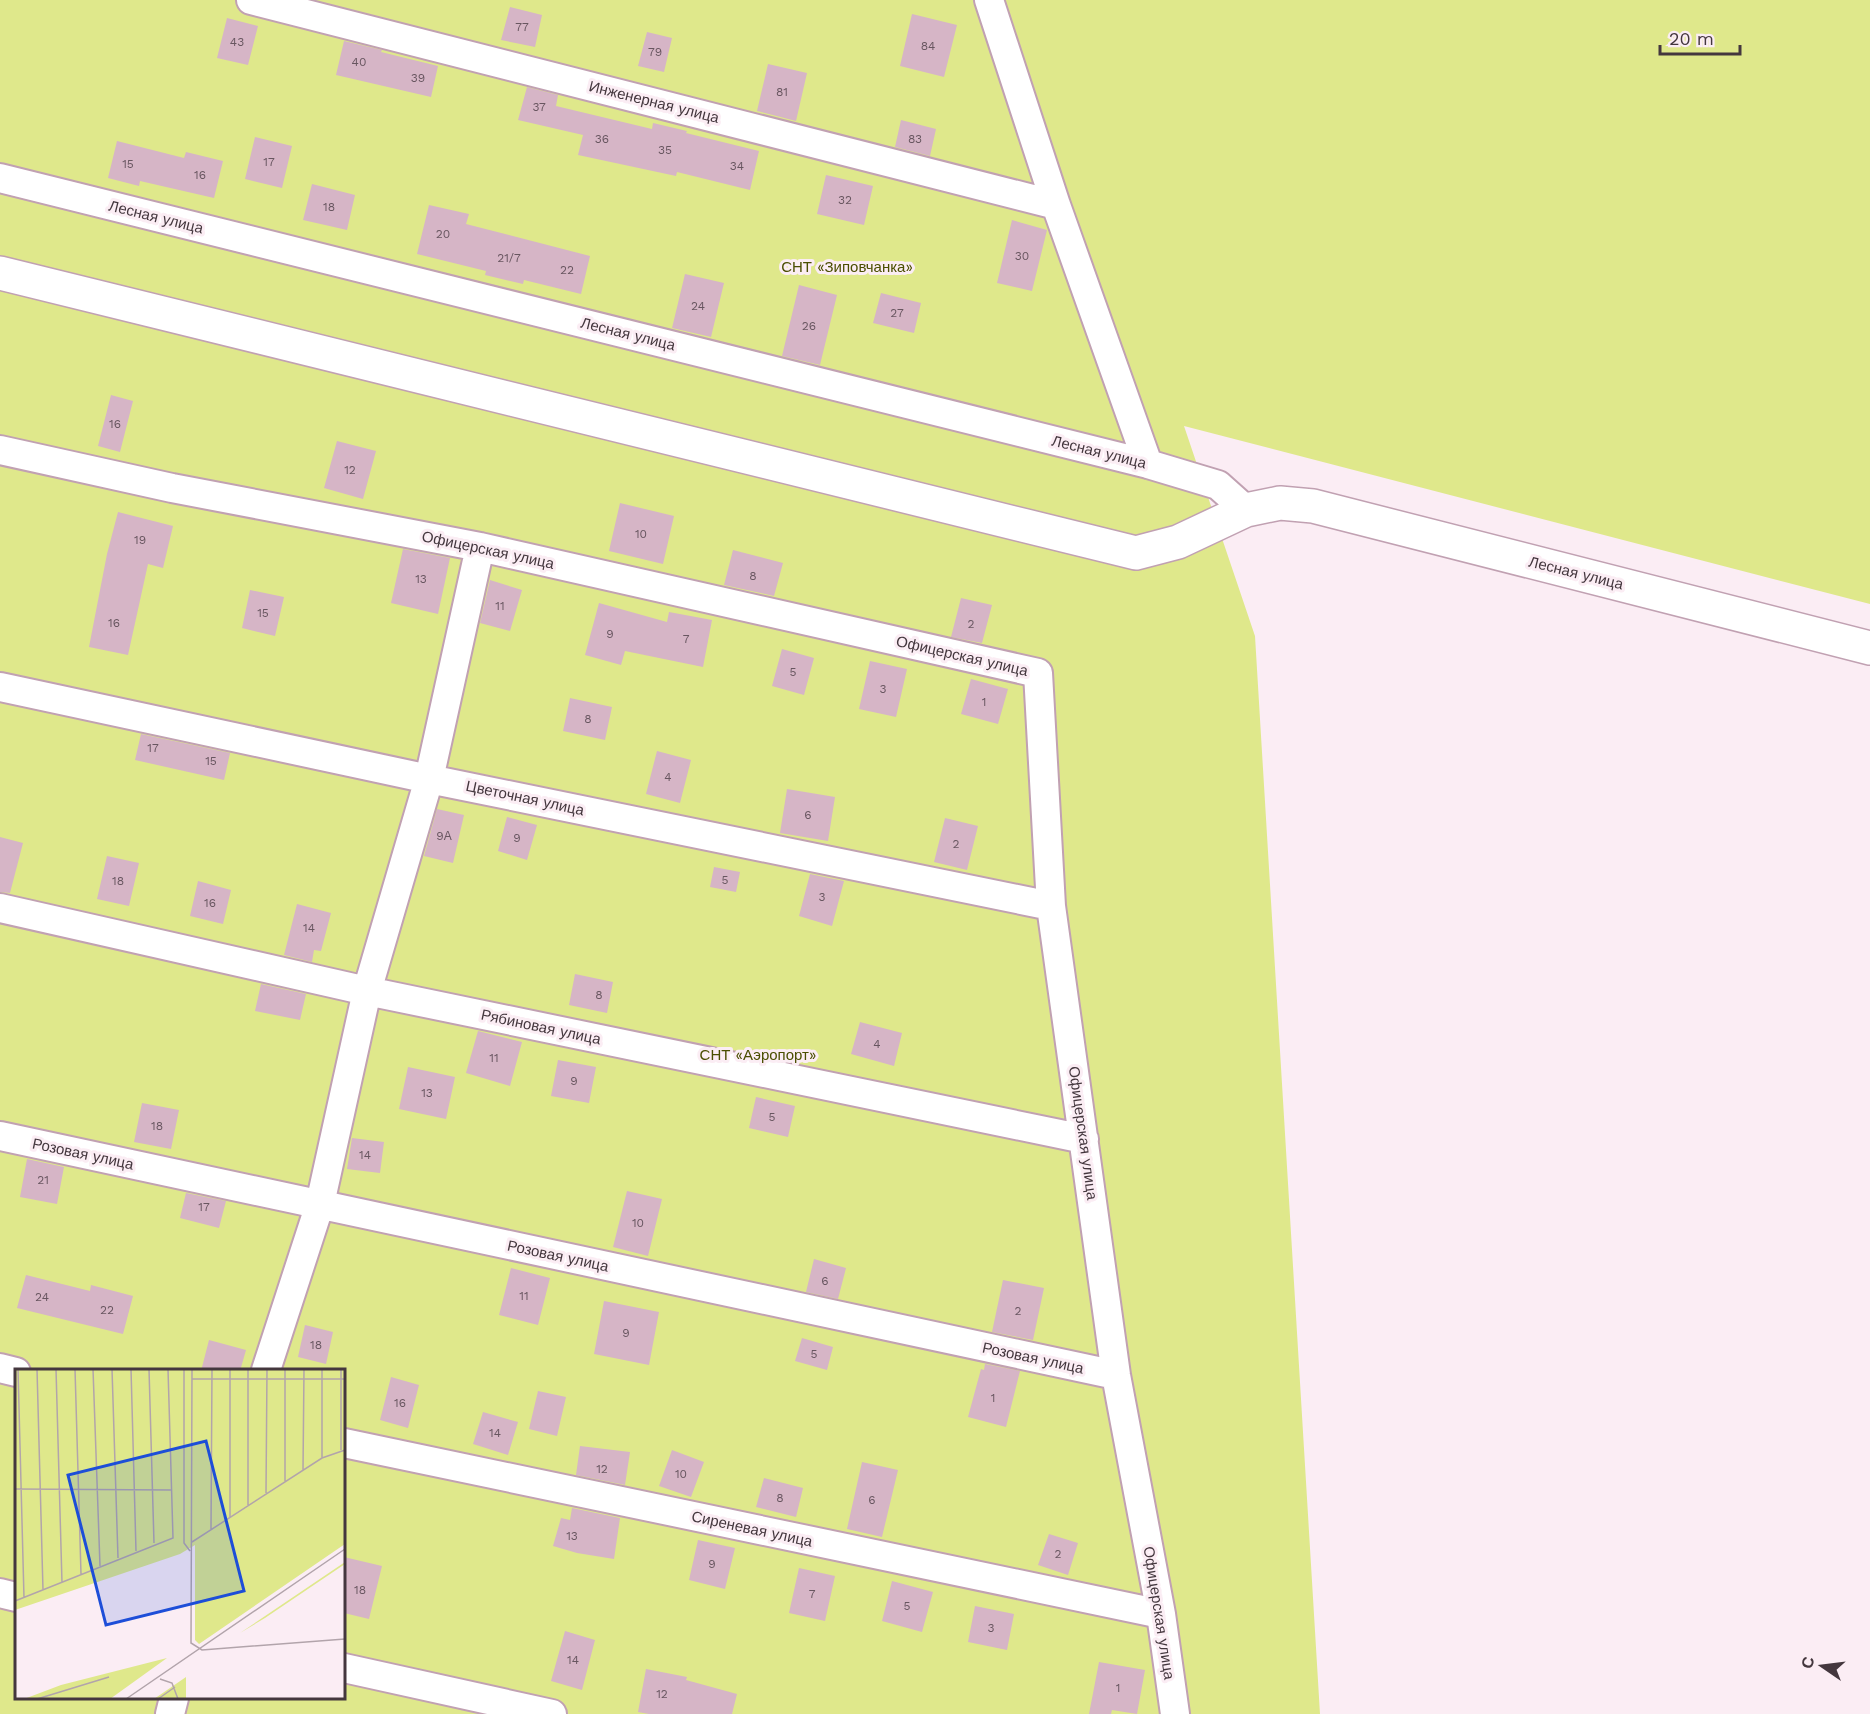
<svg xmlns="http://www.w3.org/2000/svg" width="1870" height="1714" font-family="'Work Sans',sans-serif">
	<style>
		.green { fill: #dfe88b; fill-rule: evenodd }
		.building { fill: #d6b5c6 }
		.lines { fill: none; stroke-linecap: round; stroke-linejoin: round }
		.minor-casing { stroke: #c1a1b2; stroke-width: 32 }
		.tertiary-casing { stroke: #c1a1b2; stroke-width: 36 }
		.minor { stroke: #fff; stroke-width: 28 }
		.tertiary { stroke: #fff; stroke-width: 33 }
		.labels { text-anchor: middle; stroke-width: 6; stroke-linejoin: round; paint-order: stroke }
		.number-label { font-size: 12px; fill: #685660 }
		.street-label { font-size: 15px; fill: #44373e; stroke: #fbedf4 }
		.park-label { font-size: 15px; fill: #4a4e01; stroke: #fbedf4 }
		.inset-road { fill: none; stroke: #b2a4ab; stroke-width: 1.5 }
		.view { fill: #1d4ed8; fill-opacity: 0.15; stroke: #1d4ed8; stroke-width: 3 }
		.inset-edge { fill: none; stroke: #44373e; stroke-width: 3 }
	</style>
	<rect width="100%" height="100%" fill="#fbedf4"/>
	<path class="green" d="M 0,0 L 1870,0 L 1870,604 L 1184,426 L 1255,636 L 1320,1714 L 0,1714 ZM 16,1370 L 344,1370 L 344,1698 L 16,1698 Z"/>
	<path class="building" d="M 510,7 L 542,15 L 535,47 L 501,40 Z
		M 912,14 L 957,25 L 944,77 L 900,66 Z
		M 227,18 L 258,26 L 248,65 L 217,58 Z
		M 647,32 L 672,38 L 664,72 L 638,66 Z
		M 344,41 L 382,50 L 381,52 L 438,66 L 431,97 L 336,75 Z
		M 768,64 L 807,73 L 796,121 L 757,111 Z
		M 527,87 L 558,95 L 556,106 L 652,129 L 653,123 L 687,131 L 686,133 L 759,151 L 750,190 L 677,172 L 676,176 L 578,155 L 583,135 L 518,120 Z
		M 901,120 L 936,129 L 930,156 L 895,147 Z
		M 255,137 L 292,146 L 282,188 L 245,179 Z
		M 117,141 L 184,158 L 186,152 L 223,161 L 214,198 L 140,181 L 139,186 L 108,178 Z
		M 826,175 L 873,186 L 864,225 L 817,214 Z
		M 312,184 L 355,195 L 347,230 L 303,220 Z
		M 429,205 L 469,214 L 466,224 L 590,256 L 581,294 L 524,280 L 523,284 L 485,275 L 486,271 L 417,254 Z
		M 1012,220 L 1047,230 L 1032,291 L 997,283 Z
		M 685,274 L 724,283 L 711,337 L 672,328 Z
		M 799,285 L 837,295 L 820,365 L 782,356 Z
		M 881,293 L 921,303 L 914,333 L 873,323 Z
		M 111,395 L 133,401 L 120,452 L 98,446 Z
		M 337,441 L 376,451 L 363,499 L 324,488 Z
		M 620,503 L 674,516 L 663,564 L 609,551 Z
		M 118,512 L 173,526 L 163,568 L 148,564 L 128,655 L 89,647 L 107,554 Z
		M 403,549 L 450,558 L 438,614 L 391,603 Z
		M 733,550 L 783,563 L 774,596 L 724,585 Z
		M 490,580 L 522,590 L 510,631 L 480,623 Z
		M 250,590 L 284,597 L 275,636 L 242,628 Z
		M 961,598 L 992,605 L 982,643 L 951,637 Z
		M 599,603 L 667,622 L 669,612 L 712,620 L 703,667 L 625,651 L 621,665 L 585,655 Z
		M 782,649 L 814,658 L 804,695 L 772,686 Z
		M 870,661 L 907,669 L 896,717 L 859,709 Z
		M 971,679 L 1008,689 L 998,724 L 961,714 Z
		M 570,698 L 612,707 L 605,740 L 563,731 Z
		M 141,734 L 230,753 L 224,780 L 135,760 Z
		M 657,751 L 691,760 L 680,803 L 646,794 Z
		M 787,789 L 835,797 L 828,841 L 780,833 Z
		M 437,809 L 464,815 L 453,863 L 424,856 Z
		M 507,817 L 537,825 L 527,860 L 498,851 Z
		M 945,818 L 978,826 L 967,870 L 934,862 Z
		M 0,837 L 23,843 L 10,893 L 0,892 Z
		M 107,856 L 139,863 L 129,906 L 97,899 Z
		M 714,867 L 740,872 L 736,892 L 710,887 Z
		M 810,874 L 844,881 L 832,926 L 799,916 Z
		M 198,881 L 231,890 L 223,924 L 190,916 Z
		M 297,904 L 331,913 L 321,951 L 314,950 L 312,962 L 284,955 Z
		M 575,974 L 613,982 L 607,1013 L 569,1005 Z
		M 261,984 L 306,994 L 300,1020 L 255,1011 Z
		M 860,1022 L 902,1033 L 894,1066 L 851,1054 Z
		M 478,1031 L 522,1042 L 510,1086 L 466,1073 Z
		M 558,1060 L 596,1067 L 589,1103 L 551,1096 Z
		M 408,1067 L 455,1077 L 446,1119 L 399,1109 Z
		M 756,1097 L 795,1106 L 788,1137 L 749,1128 Z
		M 142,1103 L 179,1110 L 171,1149 L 134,1142 Z
		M 352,1138 L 384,1142 L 380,1173 L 347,1169 Z
		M 27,1159 L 64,1167 L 57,1204 L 20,1197 Z
		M 627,1191 L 662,1199 L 648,1256 L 613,1247 Z
		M 186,1193 L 226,1201 L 219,1228 L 180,1218 Z
		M 814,1259 L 846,1268 L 838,1299 L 806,1292 Z
		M 511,1268 L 550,1278 L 538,1325 L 499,1315 Z
		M 26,1275 L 90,1291 L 91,1285 L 133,1296 L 123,1334 L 17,1308 Z
		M 1003,1280 L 1044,1288 L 1033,1340 L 992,1332 Z
		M 604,1301 L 659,1312 L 649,1365 L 594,1354 Z
		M 305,1325 L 333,1332 L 326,1364 L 298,1357 Z
		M 802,1338 L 833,1347 L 827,1370 L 795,1361 Z
		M 209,1340 L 246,1350 L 240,1371 L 201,1371 Z
		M 985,1364 L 1020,1371 L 1006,1427 L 968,1417 L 981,1369 L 984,1370 Z
		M 391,1377 L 419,1385 L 408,1428 L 380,1420 Z
		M 538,1391 L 566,1397 L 557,1436 L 529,1429 Z
		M 483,1412 L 518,1422 L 508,1455 L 473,1444 Z
		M 580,1446 L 630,1452 L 625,1485 L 576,1475 Z
		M 672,1450 L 704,1462 L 691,1497 L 659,1486 Z
		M 862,1462 L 898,1470 L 882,1537 L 847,1529 Z
		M 764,1478 L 803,1488 L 796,1517 L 756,1507 Z
		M 572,1508 L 620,1518 L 614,1559 L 577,1553 L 553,1546 L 561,1518 L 570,1520 Z
		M 1049,1534 L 1078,1543 L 1068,1575 L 1038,1565 Z
		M 698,1540 L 735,1548 L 725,1589 L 689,1580 Z
		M 344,1557 L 382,1566 L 369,1619 L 344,1613 Z
		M 799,1568 L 835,1576 L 825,1621 L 789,1613 Z
		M 892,1581 L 933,1592 L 922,1632 L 882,1621 Z
		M 975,1606 L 1014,1614 L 1007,1650 L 968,1642 Z
		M 565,1631 L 595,1640 L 582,1690 L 551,1681 Z
		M 1099,1662 L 1145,1670 L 1137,1714 L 1112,1710 L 1111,1714 L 1089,1714 Z
		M 646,1669 L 687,1677 L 686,1680 L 737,1694 L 732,1714 L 649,1714 L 638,1712 Z"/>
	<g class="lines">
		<g class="minor-casing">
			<path id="minor" d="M 251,0 L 1056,205
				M 989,0 L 1056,205 L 1148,464
				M 0,178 L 1148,464 L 1218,485 L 1246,510
				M 0,450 L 172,488 L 480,547 L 1038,673 L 1051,906 L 1116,1375 L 1161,1614 L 1175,1714
				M 0,687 L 429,779 L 1051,906
				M 0,908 L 367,991 L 1084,1139
				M 0,1136 L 1116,1375
				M 0,1368 L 16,1372
				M 266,1370 L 320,1204 L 367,991 L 429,779 L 480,547
				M 344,1443 L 1161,1614
				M 0,1593 L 16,1597
				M 344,1668 L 552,1714
				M 170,1714 L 174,1698"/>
		</g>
		<g class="tertiary-casing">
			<path id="tertiary" d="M 0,273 L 1136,553 L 1178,542 L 1246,510 L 1280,503 L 1313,506 L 1870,648"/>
		</g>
		<use href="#minor" class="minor"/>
		<use href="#tertiary" class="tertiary"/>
	</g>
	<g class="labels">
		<g class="number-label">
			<text x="522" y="31">77</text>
			<text x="237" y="46">43</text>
			<text x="928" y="50">84</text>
			<text x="655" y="56">79</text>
			<text x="359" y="66">40</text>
			<text x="418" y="82">39</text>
			<text x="782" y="96">81</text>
			<text x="539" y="111">37</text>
			<text x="602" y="143">36</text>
			<text x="915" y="143">83</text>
			<text x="665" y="154">35</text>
			<text x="269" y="166">17</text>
			<text x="128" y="168">15</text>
			<text x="737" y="170">34</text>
			<text x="200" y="179">16</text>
			<text x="845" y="204">32</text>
			<text x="329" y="211">18</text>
			<text x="443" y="238">20</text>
			<text x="1022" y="260">30</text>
			<text x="509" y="262">21/7</text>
			<text x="567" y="274">22</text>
			<text x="698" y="310">24</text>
			<text x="897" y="317">27</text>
			<text x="809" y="330">26</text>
			<text x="115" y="428">16</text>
			<text x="350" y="474">12</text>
			<text x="641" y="538">10</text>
			<text x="140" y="544">19</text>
			<text x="753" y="580">8</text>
			<text x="421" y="583">13</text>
			<text x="500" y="610">11</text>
			<text x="263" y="617">15</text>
			<text x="114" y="627">16</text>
			<text x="971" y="628">2</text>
			<text x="610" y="638">9</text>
			<text x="686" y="643">7</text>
			<text x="793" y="676">5</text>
			<text x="883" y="693">3</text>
			<text x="984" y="706">1</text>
			<text x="588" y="723">8</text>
			<text x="153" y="752">17</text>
			<text x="211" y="765">15</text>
			<text x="668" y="781">4</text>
			<text x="808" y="819">6</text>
			<text x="444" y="840">9А</text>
			<text x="517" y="842">9</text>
			<text x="956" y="848">2</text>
			<text x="725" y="884">5</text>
			<text x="118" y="885">18</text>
			<text x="822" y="901">3</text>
			<text x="210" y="907">16</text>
			<text x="309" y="932">14</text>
			<text x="599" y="999">8</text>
			<text x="877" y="1048">4</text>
			<text x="494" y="1062">11</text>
			<text x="574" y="1085">9</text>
			<text x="427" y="1097">13</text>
			<text x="772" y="1121">5</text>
			<text x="157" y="1130">18</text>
			<text x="365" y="1159">14</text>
			<text x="43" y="1184">21</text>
			<text x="204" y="1211">17</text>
			<text x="638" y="1227">10</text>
			<text x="825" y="1285">6</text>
			<text x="524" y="1300">11</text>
			<text x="42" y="1301">24</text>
			<text x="107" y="1314">22</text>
			<text x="1018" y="1315">2</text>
			<text x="626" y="1337">9</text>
			<text x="316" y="1349">18</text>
			<text x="814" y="1358">5</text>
			<text x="993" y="1402">1</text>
			<text x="400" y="1407">16</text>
			<text x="495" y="1437">14</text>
			<text x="602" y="1473">12</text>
			<text x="681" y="1478">10</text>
			<text x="780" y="1502">8</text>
			<text x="872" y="1504">6</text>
			<text x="572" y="1540">13</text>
			<text x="1058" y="1558">2</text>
			<text x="712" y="1568">9</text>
			<text x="360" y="1594">18</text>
			<text x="812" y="1598">7</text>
			<text x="907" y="1610">5</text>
			<text x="991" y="1632">3</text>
			<text x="573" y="1664">14</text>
			<text x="1118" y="1692">1</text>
			<text x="662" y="1698">12</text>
		</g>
		<g class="street-label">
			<text transform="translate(654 102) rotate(14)" y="5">Инженерная улица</text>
			<text transform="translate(156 217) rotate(14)" y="5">Лесная улица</text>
			<text transform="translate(628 334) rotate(14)" y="5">Лесная улица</text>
			<text transform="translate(1099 452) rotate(14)" y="5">Лесная улица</text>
			<text transform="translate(488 550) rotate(12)" y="5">Офицерская улица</text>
			<text transform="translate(1576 573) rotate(14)" y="5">Лесная улица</text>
			<text transform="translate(962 656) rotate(13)" y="5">Офицерская улица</text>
			<text transform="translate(525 798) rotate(12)" y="5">Цветочная улица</text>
			<text transform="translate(541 1027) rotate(12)" y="5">Рябиновая улица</text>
			<text transform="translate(1083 1133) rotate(82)" y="5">Офицерская улица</text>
			<text transform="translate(83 1154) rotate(12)" y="5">Розовая улица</text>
			<text transform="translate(558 1256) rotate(12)" y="5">Розовая улица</text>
			<text transform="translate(1033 1358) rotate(12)" y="5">Розовая улица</text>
			<text transform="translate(752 1529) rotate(12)" y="5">Сиреневая улица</text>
			<text transform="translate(1159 1613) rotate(81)" y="5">Офицерская улица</text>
		</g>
		<g class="park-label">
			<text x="847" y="272">СНТ «Зиповчанка»</text>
			<text x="758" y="1060">СНТ «Аэропорт»</text>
		</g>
	</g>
	<g transform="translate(15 1369)">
		<rect width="330" height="330" fill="#fbedf4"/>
		<path d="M 0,0 L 330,0 L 330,175 L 184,275 L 180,271 L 180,176 L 165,185 L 0,241 ZM 330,193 L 330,195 L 250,249 L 225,264 ZM 152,289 L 95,330 L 9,330 L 46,316 ZM 171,308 L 171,330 L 139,330 Z" fill="#dfe88b"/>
		<path class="inset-road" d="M 3,0 L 9,229M 22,0 L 28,221M 41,0 L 47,214M 60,0 L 66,205M 78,0 L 85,197M 97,0 L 103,189M 116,0 L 121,182M 134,0 L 139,174M 169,0 L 169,174 L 175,182M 177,0 L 176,274 L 187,281 L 330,270M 307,0 L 307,89M 326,0 L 326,81M 177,10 L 330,10M 288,101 L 289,0M 270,112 L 270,0M 0,120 L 157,121M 251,124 L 252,0M 233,136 L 233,0M 215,149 L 215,0M 196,160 L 197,0M 177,173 L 307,89 L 330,81M 0,232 L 158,169 L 153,0M 145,310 L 157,314 L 163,330M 22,330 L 94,308M 111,330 L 330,180M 143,330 L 160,318"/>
		<path class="view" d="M 191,72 L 229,222 L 91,256 L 53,106 Z"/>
		<rect width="330" height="330" class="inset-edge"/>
	</g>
	<g transform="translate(1822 1666) rotate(284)" stroke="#fbedf4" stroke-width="4.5" paint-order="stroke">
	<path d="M0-4.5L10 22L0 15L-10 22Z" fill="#44373e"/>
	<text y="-9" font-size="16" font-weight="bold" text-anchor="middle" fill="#44373e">С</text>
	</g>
	<path d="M1660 45v9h80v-9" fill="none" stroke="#44373e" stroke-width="3"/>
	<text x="1669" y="45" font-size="18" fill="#44373e" stroke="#fbedf4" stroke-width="4.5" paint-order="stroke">20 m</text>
</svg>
